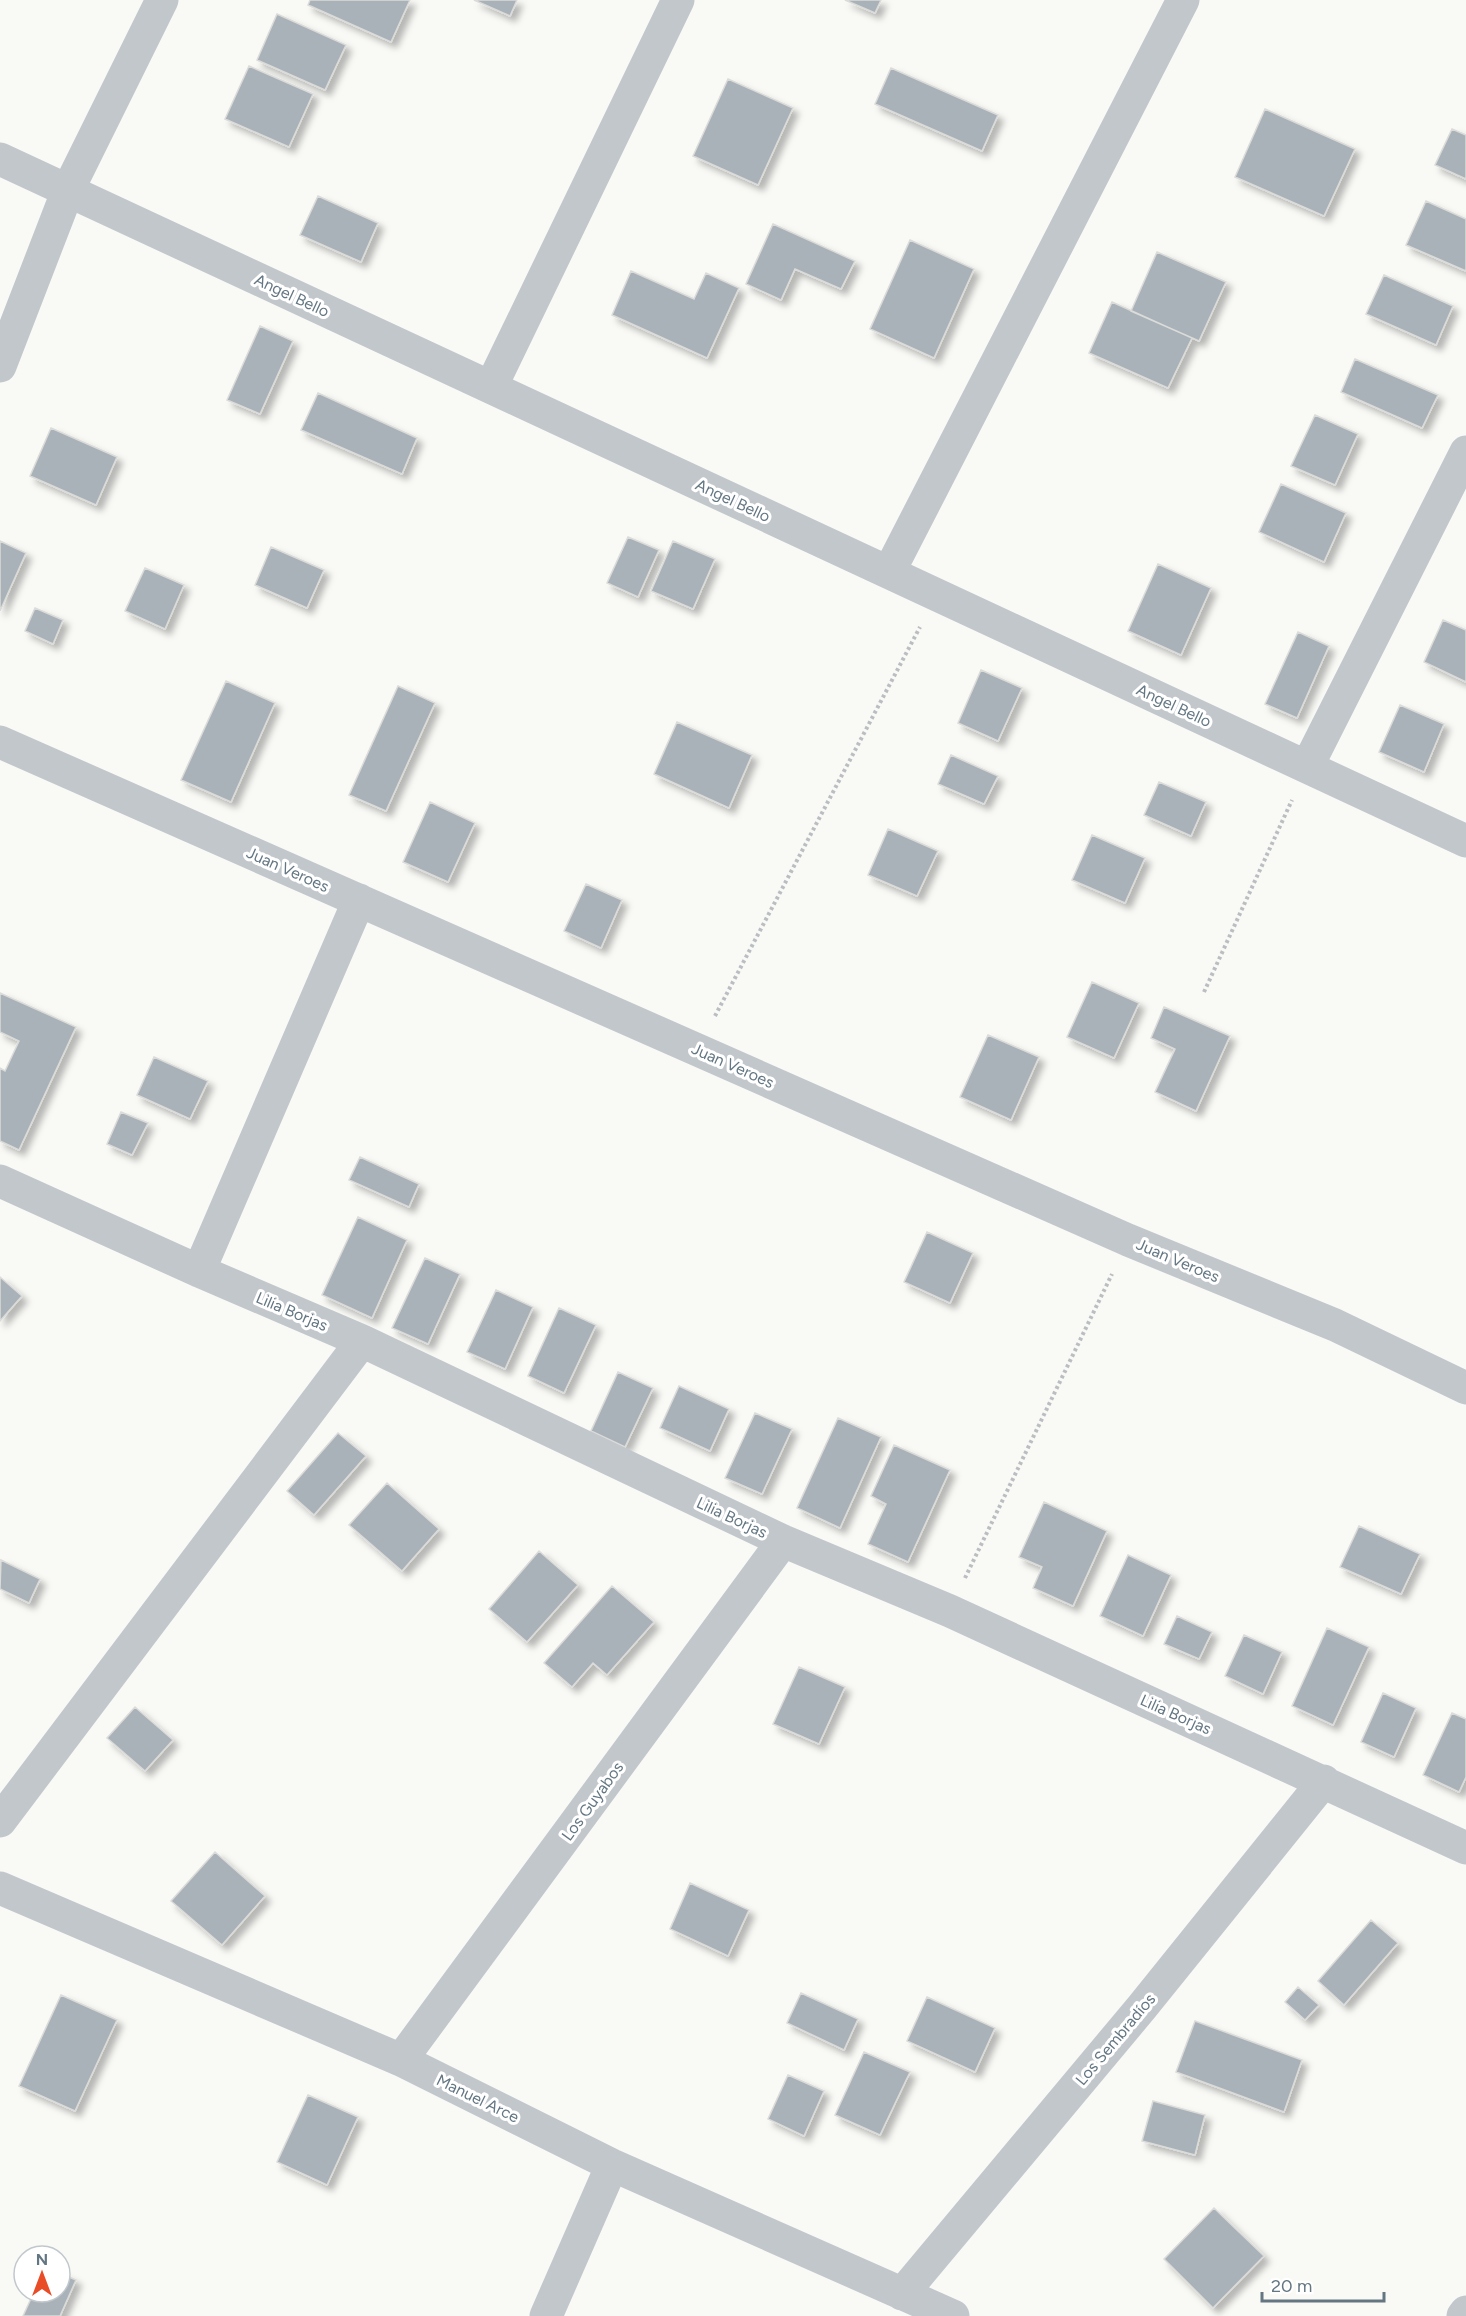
<svg xmlns="http://www.w3.org/2000/svg" width="1466" height="2316" font-family="Figtree,sans-serif">
	<style>
		.building { fill: #a9b2b8; stroke: #dbdbd9; stroke-width: 1.5; filter: url(#shadow) }
		.lines { fill: none; stroke-linecap: round; stroke-linejoin: round }
		.path { stroke: #babec1; stroke-width: 4; stroke-dasharray: 3 3; stroke-linecap: butt }
		.minor { stroke: #c2c7cb; stroke-width: 33 }
		.labels { text-anchor: middle; stroke-width: 6; stroke-linejoin: round; paint-order: stroke }
		.street-label { font-size: 16px; fill: #637682; stroke: #fff }
	</style>
	<defs>
		<filter id="shadow"><feDropShadow dx="5.5" dy="5.5" stdDeviation="3" flood-color="#0004"/></filter>
	</defs>
	<rect width="100%" height="100%" fill="#f9f9f6"/>
	<path class="building" d="M 310,0 L 410,0 L 391,42 L 308,5 Z
		M 474,0 L 517,0 L 510,16 Z
		M 845,0 L 881,0 L 875,13 Z
		M 277,14 L 346,45 L 325,90 L 257,60 Z
		M 249,66 L 313,94 L 289,147 L 225,119 Z
		M 891,68 L 998,115 L 982,151 L 875,104 Z
		M 728,79 L 793,108 L 758,185 L 693,156 Z
		M 1265,109 L 1355,149 L 1324,216 L 1235,177 Z
		M 1452,129 L 1466,135 L 1466,179 L 1435,165 Z
		M 318,196 L 378,223 L 361,262 L 300,235 Z
		M 1426,201 L 1466,219 L 1466,271 L 1406,245 Z
		M 773,224 L 855,261 L 841,289 L 795,269 L 781,300 L 746,284 Z
		M 910,240 L 974,269 L 934,358 L 870,329 Z
		M 1157,252 L 1226,282 L 1199,341 L 1131,311 Z
		M 631,271 L 694,299 L 706,273 L 739,288 L 707,358 L 612,315 Z
		M 1384,275 L 1453,306 L 1436,345 L 1366,314 Z
		M 1112,302 L 1192,338 L 1168,388 L 1089,353 Z
		M 260,326 L 293,341 L 260,414 L 227,400 Z
		M 1355,359 L 1438,395 L 1422,428 L 1341,392 Z
		M 318,393 L 417,438 L 402,474 L 301,430 Z
		M 1315,415 L 1358,434 L 1335,485 L 1291,466 Z
		M 51,428 L 117,457 L 96,505 L 30,476 Z
		M 1281,484 L 1346,513 L 1324,562 L 1259,532 Z
		M 628,537 L 659,550 L 638,597 L 607,583 Z
		M 0,541 L 26,553 L 0,611 Z
		M 673,541 L 715,559 L 693,609 L 651,591 Z
		M 271,547 L 324,570 L 307,608 L 255,585 Z
		M 1158,564 L 1211,588 L 1181,655 L 1128,631 Z
		M 145,568 L 184,585 L 165,629 L 125,611 Z
		M 35,608 L 63,620 L 53,644 L 25,631 Z
		M 1443,620 L 1466,630 L 1466,682 L 1424,662 Z
		M 1298,632 L 1329,646 L 1297,718 L 1265,704 Z
		M 981,670 L 1022,688 L 998,741 L 958,723 Z
		M 226,681 L 275,703 L 231,802 L 181,780 Z
		M 398,686 L 435,703 L 386,811 L 349,795 Z
		M 1400,705 L 1444,724 L 1424,772 L 1379,752 Z
		M 677,722 L 752,755 L 729,808 L 654,774 Z
		M 951,755 L 998,776 L 984,804 L 938,784 Z
		M 1159,782 L 1206,802 L 1191,836 L 1144,815 Z
		M 430,802 L 475,823 L 448,882 L 403,862 Z
		M 888,829 L 938,851 L 917,896 L 868,875 Z
		M 1092,835 L 1145,858 L 1125,903 L 1072,880 Z
		M 586,884 L 622,900 L 601,948 L 564,931 Z
		M 1092,982 L 1139,1003 L 1114,1058 L 1067,1037 Z
		M 0,993 L 76,1027 L 19,1150 L 0,1141 L 0,1068 L 5,1071 L 19,1041 L 0,1032 Z
		M 1164,1007 L 1230,1036 L 1196,1111 L 1155,1092 L 1175,1049 L 1151,1038 Z
		M 988,1035 L 1039,1057 L 1011,1120 L 960,1097 Z
		M 154,1057 L 208,1081 L 190,1119 L 137,1095 Z
		M 121,1112 L 148,1123 L 132,1155 L 107,1144 Z
		M 360,1157 L 419,1184 L 409,1207 L 349,1180 Z
		M 358,1217 L 407,1240 L 372,1318 L 322,1295 Z
		M 927,1232 L 973,1253 L 950,1303 L 904,1282 Z
		M 425,1258 L 460,1274 L 428,1344 L 392,1328 Z
		M 0,1277 L 22,1296 L 0,1321 Z
		M 496,1290 L 533,1307 L 505,1369 L 467,1352 Z
		M 559,1308 L 596,1325 L 564,1393 L 528,1376 Z
		M 618,1372 L 653,1388 L 625,1447 L 591,1431 Z
		M 679,1386 L 729,1409 L 710,1451 L 660,1428 Z
		M 755,1413 L 792,1429 L 762,1494 L 725,1478 Z
		M 838,1418 L 881,1437 L 840,1528 L 797,1508 Z
		M 338,1433 L 366,1456 L 314,1515 L 287,1491 Z
		M 894,1445 L 950,1470 L 908,1562 L 868,1544 L 886,1504 L 871,1496 Z
		M 387,1483 L 439,1529 L 402,1571 L 349,1525 Z
		M 1044,1502 L 1107,1531 L 1073,1606 L 1033,1588 L 1042,1567 L 1019,1557 Z
		M 1359,1526 L 1420,1554 L 1401,1594 L 1340,1567 Z
		M 539,1551 L 578,1585 L 527,1642 L 489,1609 Z
		M 1128,1555 L 1171,1575 L 1143,1636 L 1100,1616 Z
		M 1,1560 L 40,1579 L 29,1603 L 0,1589 Z
		M 612,1586 L 654,1622 L 607,1675 L 593,1663 L 572,1687 L 544,1663 Z
		M 1177,1616 L 1212,1632 L 1199,1659 L 1164,1644 Z
		M 1327,1628 L 1369,1647 L 1333,1725 L 1292,1706 Z
		M 1244,1635 L 1282,1652 L 1263,1694 L 1225,1676 Z
		M 799,1667 L 845,1687 L 819,1744 L 773,1724 Z
		M 1383,1693 L 1416,1708 L 1394,1757 L 1361,1742 Z
		M 135,1707 L 173,1740 L 145,1771 L 107,1738 Z
		M 1452,1713 L 1466,1719 L 1466,1777 L 1459,1792 L 1423,1775 Z
		M 215,1852 L 265,1896 L 222,1945 L 171,1901 Z
		M 690,1883 L 749,1910 L 728,1956 L 670,1929 Z
		M 1371,1920 L 1398,1943 L 1344,2005 L 1318,1981 Z
		M 1298,1987 L 1319,2005 L 1305,2020 L 1285,2002 Z
		M 801,1993 L 858,2019 L 844,2050 L 787,2023 Z
		M 61,1995 L 117,2020 L 75,2111 L 19,2086 Z
		M 927,1997 L 995,2028 L 975,2072 L 907,2041 Z
		M 1195,2021 L 1302,2060 L 1284,2112 L 1176,2072 Z
		M 864,2052 L 910,2072 L 880,2135 L 835,2115 Z
		M 788,2075 L 824,2091 L 804,2136 L 768,2119 Z
		M 308,2095 L 358,2117 L 327,2185 L 277,2162 Z
		M 1153,2101 L 1205,2115 L 1195,2155 L 1142,2141 Z
		M 1214,2208 L 1264,2256 L 1213,2308 L 1164,2259 Z
		M 60,2273 L 76,2280 L 60,2316 L 23,2316 L 34,2292 L 60,2292 Z"/>
	<g class="lines">
		<path class="path" d="M 1204,992 L 1292,800
			M 715,1016 L 920,627
			M 965,1578 L 1112,1274"/>
		<path class="minor" d="M 0,159 L 1466,841
			M 0,366 L 68,190 L 162,0
			M 491,387 L 678,0
			M 889,572 L 1183,0
			M 0,742 L 1128,1240 L 1335,1325 L 1466,1388
			M 1307,767 L 1466,452
			M 0,1181 L 199,1271 L 362,1341 L 783,1541 L 950,1611 L 1466,1848
			M 199,1271 L 359,900
			M 0,1821 L 362,1341
			M 0,1888 L 401,2060 L 612,2165 L 953,2316
			M 401,2060 L 783,1541
			M 902,2294 L 1142,2007 L 1324,1781
			M 546,2316 L 612,2165
			M 1463,2316 L 1466,2312"/>
	</g>
	<g class="labels">
		<g class="street-label">
			<text transform="translate(292 295) rotate(25)" y="6">Angel Bello</text>
			<text transform="translate(733 500) rotate(25)" y="6">Angel Bello</text>
			<text transform="translate(1174 705) rotate(25)" y="6">Angel Bello</text>
			<text transform="translate(288 869) rotate(24)" y="6">Juan Veroes</text>
			<text transform="translate(733 1065) rotate(24)" y="6">Juan Veroes</text>
			<text transform="translate(1178 1260) rotate(23)" y="6">Juan Veroes</text>
			<text transform="translate(292 1311) rotate(23)" y="6">Lilia Borjas</text>
			<text transform="translate(732 1517) rotate(25)" y="6">Lilia Borjas</text>
			<text transform="translate(1176 1714) rotate(24)" y="6">Lilia Borjas</text>
			<text transform="translate(592 1801) rotate(-54)" y="6">Los Guyabos</text>
			<text transform="translate(1115 2039) rotate(-50)" y="6">Los Sembradíos</text>
			<text transform="translate(478 2098) rotate(26)" y="6">Manuel Arce</text>
		</g>
	</g>
	<g transform="translate(42 2274)"><circle r="28" fill="#ffffff" stroke="#c1c8cd" stroke-width="1.5"/>
	<path d="M0-4.5L10 22L0 15L-10 22Z" fill="#e84d28"/>
	<text y="-9" font-size="16" font-weight="bold" text-anchor="middle" fill="#637682">N</text>
	</g>
	<path d="M1262 2292v9h122v-9" fill="none" stroke="#637682" stroke-width="3"/>
	<text x="1271" y="2292" font-size="18" fill="#637682" stroke="#ffffff" stroke-width="4.5" paint-order="stroke">20 m</text>
</svg>
